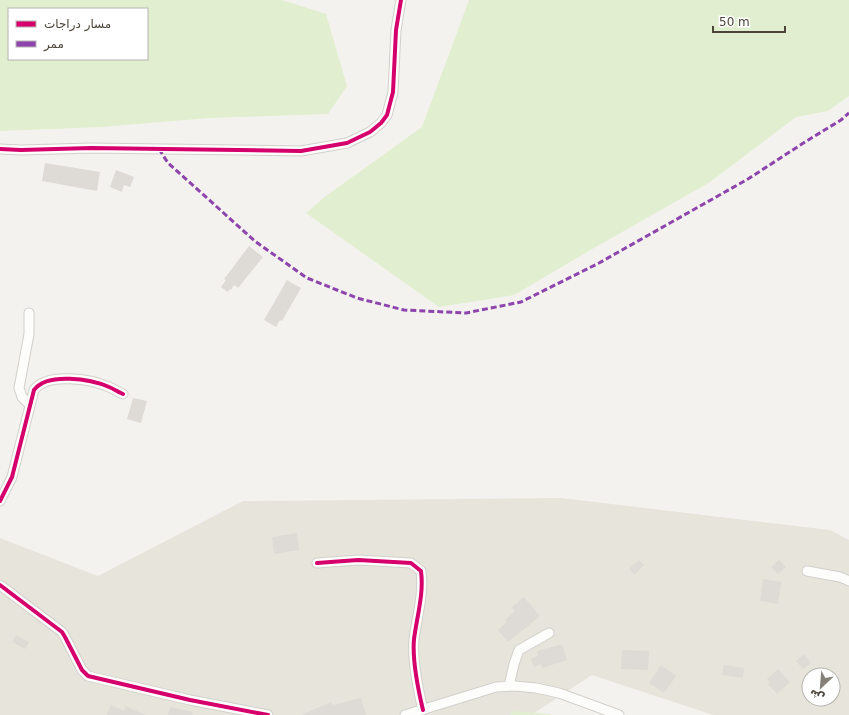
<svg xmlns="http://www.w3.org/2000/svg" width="849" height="715" font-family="'DejaVu Sans',Cairo,sans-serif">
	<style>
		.residential { fill: #e7e4dc; fill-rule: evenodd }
		.green { fill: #e1eecf; fill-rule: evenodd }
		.building { fill: #dedbd6 }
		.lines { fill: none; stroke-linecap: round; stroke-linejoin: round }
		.street-casing { stroke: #d2d0cb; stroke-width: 11 }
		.street { stroke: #fdfdfc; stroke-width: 9 }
		.quiet { stroke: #8e44ad; stroke-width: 3; stroke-dasharray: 6 3; stroke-linecap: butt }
		.cycleway-casing { stroke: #fff; stroke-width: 6 }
		.cycleway { stroke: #d6006c; stroke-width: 4 }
	</style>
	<rect width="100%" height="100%" fill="#f4f2ee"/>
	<path class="residential" d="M 561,498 L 830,530 L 849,540 L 849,715 L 713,715 L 592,675 L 531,715 L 0,715 L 0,538 L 98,576 L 243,501 ZM 809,675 L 833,675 L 833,699 L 809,699 Z"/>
	<path class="green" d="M 0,0 L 282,0 L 326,14 L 347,86 L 328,114 L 209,118 L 102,127 L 0,131 ZM 9,9 L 147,9 L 147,59 L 9,59 Z
		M 469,0 L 849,0 L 849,96 L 828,111 L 796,117 L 710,182 L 594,248 L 514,295 L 439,307 L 306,213 L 326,196 L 422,127 Z
		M 513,711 L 549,714 L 552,715 L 510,715 Z"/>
	<path class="building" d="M 45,163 L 100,172 L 97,191 L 42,181 Z
		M 116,170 L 134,177 L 130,187 L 124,185 L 122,192 L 110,187 Z
		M 249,246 L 263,257 L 238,288 L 234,285 L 231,290 L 230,289 L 228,292 L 221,287 L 226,280 L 224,279 Z
		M 287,280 L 301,288 L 282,321 L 280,320 L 276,327 L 264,320 Z
		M 133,398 L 147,401 L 141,423 L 127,419 Z
		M 297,533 L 299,550 L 274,554 L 272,537 Z
		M 639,560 L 644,565 L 634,575 L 629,569 Z
		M 779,560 L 786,567 L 778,574 L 771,567 Z
		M 763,579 L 781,582 L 778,604 L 760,601 Z
		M 524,597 L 540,616 L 508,642 L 498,630 L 507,622 L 505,620 L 515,611 L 512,607 Z
		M 16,635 L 29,642 L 25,649 L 12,642 Z
		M 562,644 L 567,660 L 542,668 L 541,664 L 534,667 L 531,659 L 538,656 L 537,651 Z
		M 622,650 L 649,651 L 648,670 L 621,669 Z
		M 804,654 L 811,663 L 803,669 L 796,661 Z
		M 661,665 L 676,676 L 664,693 L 649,683 Z
		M 724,665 L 744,668 L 743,678 L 722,675 Z
		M 778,669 L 790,682 L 777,694 L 768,684 L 770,683 L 767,679 Z
		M 361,698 L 366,715 L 301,715 L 331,702 L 333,705 Z
		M 111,705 L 124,711 L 126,706 L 145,715 L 107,715 Z
		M 170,707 L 193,712 L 192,715 L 168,715 Z"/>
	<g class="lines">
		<g class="street-casing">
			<path id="street" d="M 0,149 L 21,150 L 91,148 L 301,151 L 347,143 L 370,132 L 381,123 L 387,115 L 393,92 L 396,30 L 401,0
				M 29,313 L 29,334 L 19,388 L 22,397 L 30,405
				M 0,501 L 12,477 L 34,390 C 47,372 91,379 109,387 C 114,389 118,392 123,394
				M 317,563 L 358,560 L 411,563 L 421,571 C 424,594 417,616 414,639 C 412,661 418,689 423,710
				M 807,571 L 840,577 L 849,581
				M 0,585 L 62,632 L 65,637 L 82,670 L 88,676 L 190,700 L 268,715
				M 509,686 L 514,664 L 519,650 L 549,633
				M 405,715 L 496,687 L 515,686 L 536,688 L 559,693 L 619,715"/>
		</g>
		<use href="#street" class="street"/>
		<path class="quiet" d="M 159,149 L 168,163 L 256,242 L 307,278 L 357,298 L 404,310 L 466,313 L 521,302 L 599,263 L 748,179 L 805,142 L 841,120 L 849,113"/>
		<g class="cycleway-casing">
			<path id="cycleway" d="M 0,149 L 21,150 L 91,148 L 301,151 L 347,143 L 370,132 L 381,123 L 387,115 L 393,92 L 396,30 L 401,0
				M 0,501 L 12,477 L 34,390 C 47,372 91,379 109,387 C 114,389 118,392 123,394
				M 317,563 L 358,560 L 411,563 L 421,571 C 424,594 417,616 414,639 C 412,661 418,689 423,710
				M 0,585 L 62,632 L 65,637 L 82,670 L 88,676 L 190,700 L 268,715"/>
		</g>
		<use href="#cycleway" class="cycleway"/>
	</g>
	<rect x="8" y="8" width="140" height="52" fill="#ffffff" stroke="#b7b4b0"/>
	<rect x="16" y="21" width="20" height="6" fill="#d6006c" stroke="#b7b4b0"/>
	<text x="44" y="28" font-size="12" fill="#4b4439">مسار دراجات</text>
	<rect x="16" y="41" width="20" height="6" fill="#8e44ad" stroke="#b7b4b0"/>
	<text x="44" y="48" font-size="12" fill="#4b4439">ممر</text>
	<g transform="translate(821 687) rotate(206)"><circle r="19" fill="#ffffff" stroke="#b7b4b0"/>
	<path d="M0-3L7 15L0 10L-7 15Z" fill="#868178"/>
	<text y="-6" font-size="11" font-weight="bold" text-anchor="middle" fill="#4b4439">ش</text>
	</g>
	<path d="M713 26v6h72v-6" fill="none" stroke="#4b4439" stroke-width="2"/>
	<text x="719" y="26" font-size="12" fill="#4b4439" stroke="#ffffff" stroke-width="3" paint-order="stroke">50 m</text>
</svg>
